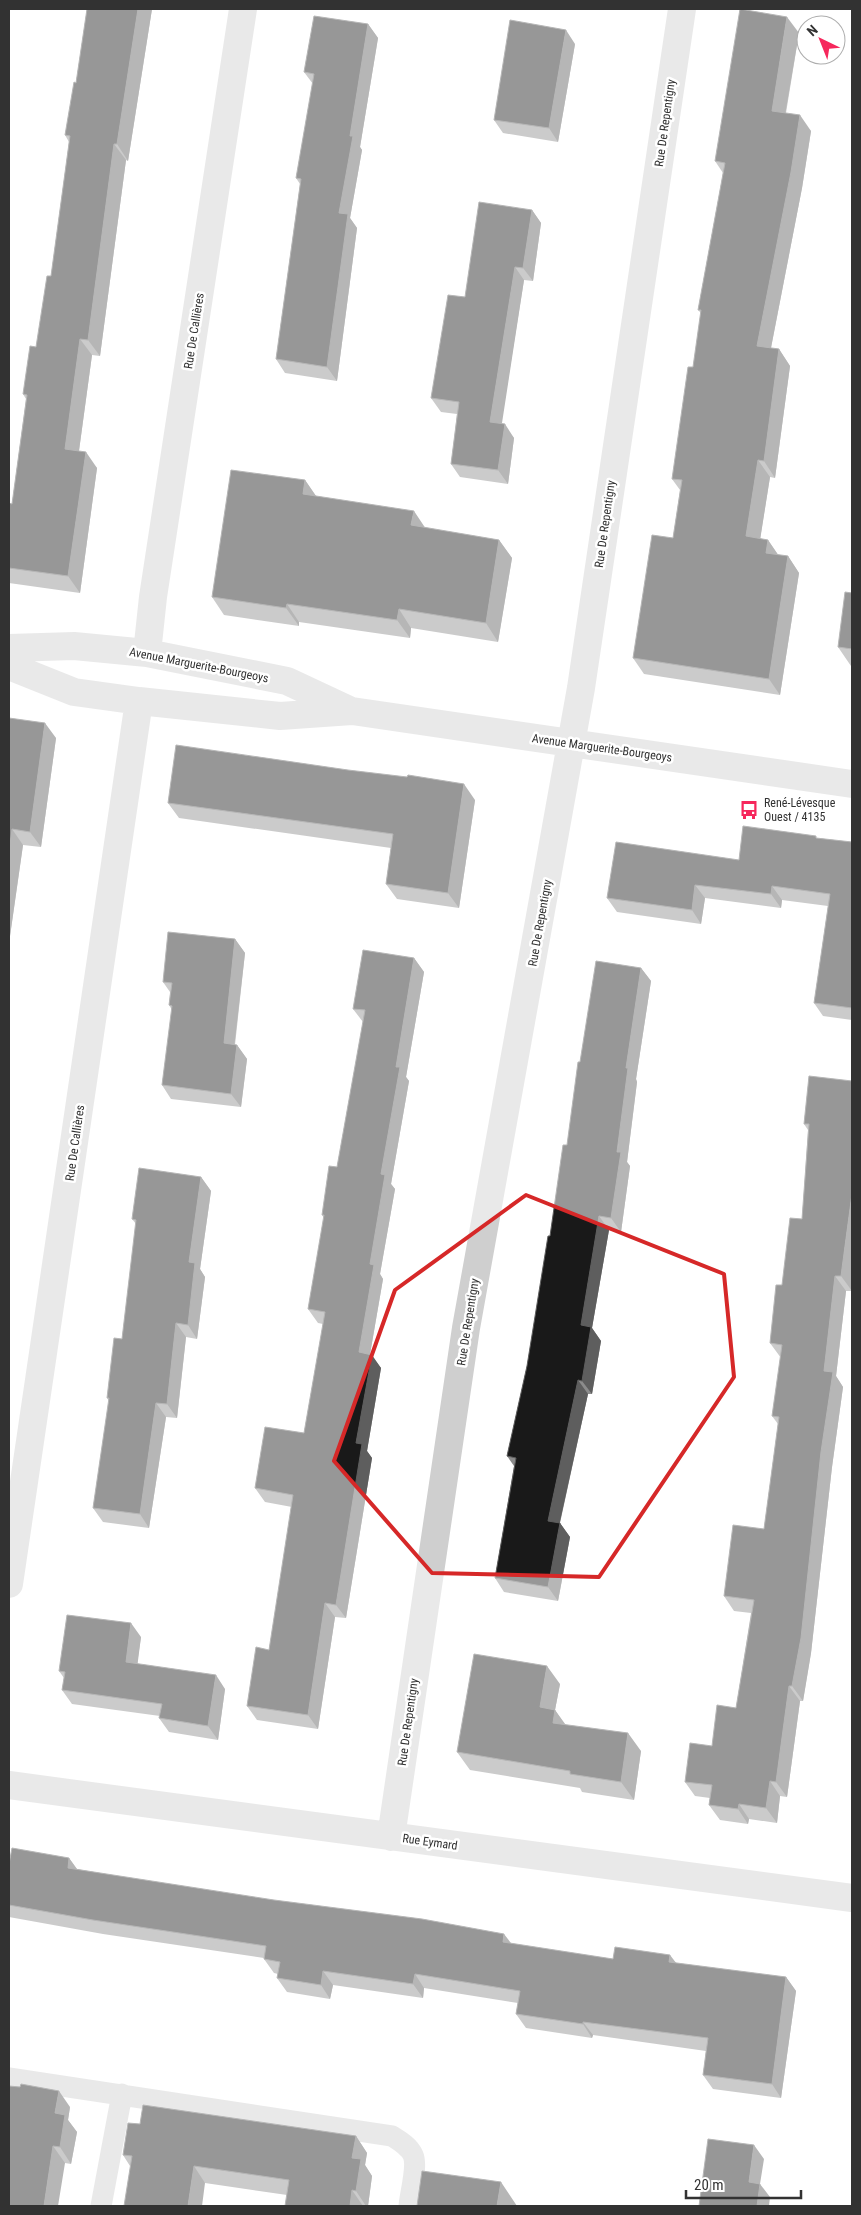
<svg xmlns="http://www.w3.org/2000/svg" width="861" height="2215" font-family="'Roboto Condensed',sans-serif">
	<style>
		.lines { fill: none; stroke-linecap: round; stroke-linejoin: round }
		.lane { stroke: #cfcfcf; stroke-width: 21 }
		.street { stroke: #cfcfcf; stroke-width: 28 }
		.wall { fill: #8c8c8c }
		.shaded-wall { fill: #5e5e5e }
		.building { fill: #191919; stroke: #5e5e5e }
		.marked { fill: none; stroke: #d62828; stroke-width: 4; stroke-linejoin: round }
		.labels { text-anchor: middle; stroke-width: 5; stroke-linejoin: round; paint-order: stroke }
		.street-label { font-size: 12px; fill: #323232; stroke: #fff }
		.poi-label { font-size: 12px; fill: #323232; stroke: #fff; text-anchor: start }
	</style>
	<rect width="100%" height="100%" fill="#fff"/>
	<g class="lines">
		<path class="lane" d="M 9,2078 L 392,2136 C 400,2141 409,2146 413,2155 C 418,2166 410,2193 409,2206
			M 101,2206 L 122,2094"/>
		<path class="street" d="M 9,648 L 74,646 L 147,653 L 287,681 L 349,710
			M 147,653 L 153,597 L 243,9
			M 9,666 L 74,692 L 139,701 L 280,716 L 352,711 L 852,784
			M 9,1584 L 139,701
			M 9,1785 L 852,1898
			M 391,1837 L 466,1328 L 581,688 L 682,9"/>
	</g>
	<path class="wall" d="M 87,9 L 152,9 L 128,161 L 126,160 L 100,356 L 92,355 L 79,451 L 97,468 L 80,593 L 9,583 L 9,503 L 12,504 L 26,399 L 23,394 L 36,347 L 51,276 L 69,142 L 65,135 L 76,83 Z
		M 368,24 L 378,38 L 360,147 L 362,150 L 350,218 L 357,228 L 337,381 L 285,373 L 276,359 L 300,184 L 296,178 L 313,84 L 304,72 Z
		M 799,33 L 786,113 L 811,131 L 802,188 L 771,348 L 779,349 L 790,366 L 775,478 L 770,477 L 760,539 L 768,540 L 778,555 L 788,556 L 799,573 L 780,695 L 644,674 L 633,658 L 673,538 L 680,490 L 672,479 L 693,367 L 701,313 L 698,310 L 723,173 L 715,161 Z
		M 575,44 L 558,142 L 503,133 L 494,120 Z
		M 532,210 L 541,223 L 533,281 L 524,280 L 501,424 L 514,438 L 508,484 L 460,477 L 451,464 L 457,414 L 441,412 L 431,398 L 465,297 Z
		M 305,480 L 316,496 L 425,528 L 499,540 L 512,558 L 498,642 L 411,628 L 410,638 L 299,622 L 299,626 L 224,615 L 212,597 Z
		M 852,593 L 852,666 L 851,666 L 838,647 Z
		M 9,718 L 56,738 L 41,847 L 23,845 L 9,943 Z
		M 475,800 L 459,908 L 397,899 L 386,884 L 391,848 L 179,818 L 168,803 Z
		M 817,838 L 852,842 L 852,1020 L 823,1016 L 814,1003 L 828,906 L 782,900 L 781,908 L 705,898 L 701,924 L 617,912 L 607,898 L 739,860 Z
		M 235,939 L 245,953 L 235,1045 L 237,1045 L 247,1059 L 241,1107 L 171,1099 L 162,1085 L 172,1010 L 169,1005 L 170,992 L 163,982 Z
		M 414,958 L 424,972 L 406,1077 L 409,1081 L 391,1184 L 395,1189 L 380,1274 L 383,1279 L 370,1354 L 381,1368 L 367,1451 L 372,1458 L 346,1618 L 335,1617 L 318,1729 L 257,1720 L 247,1706 L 269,1650 L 292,1507 L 265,1502 L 255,1488 L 304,1433 L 323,1324 L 318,1323 L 308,1309 L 324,1218 L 322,1215 L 337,1167 L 363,1022 L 353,1009 Z
		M 641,968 L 651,981 L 636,1079 L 637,1082 L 627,1162 L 630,1166 L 621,1232 L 609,1230 L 592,1328 L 601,1341 L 592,1394 L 588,1394 L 560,1523 L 570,1537 L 558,1601 L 504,1592 L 495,1578 L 514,1466 L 507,1456 L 527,1366 L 567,1145 L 580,1062 Z
		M 809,1076 L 852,1291 L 846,1291 L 836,1376 L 843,1387 L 832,1467 L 811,1653 L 803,1701 L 800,1701 L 787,1797 L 780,1796 L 777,1823 L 749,1819 L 748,1824 L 720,1820 L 709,1805 L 710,1798 L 695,1796 L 685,1782 L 712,1746 L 736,1708 L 751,1613 L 734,1611 L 724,1596 L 764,1529 L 778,1424 L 772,1416 L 781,1358 L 770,1343 L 782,1285 L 802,1219 L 808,1130 L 804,1124 Z
		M 201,1177 L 211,1191 L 200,1269 L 205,1277 L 197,1339 L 186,1337 L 177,1418 L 166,1417 L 149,1528 L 103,1522 L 93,1508 L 109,1401 L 107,1398 L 122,1339 L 136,1224 L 132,1219 Z
		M 141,1637 L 137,1664 L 225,1689 L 218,1740 L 169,1732 L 159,1718 L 160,1716 L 72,1704 L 62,1690 L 64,1678 L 59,1671 Z
		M 560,1684 L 555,1710 L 565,1725 L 641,1751 L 634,1800 L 582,1792 L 580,1788 L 470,1770 L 457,1752 Z
		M 69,1858 L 77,1869 L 511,1944 L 613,1959 L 676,1963 L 786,1977 L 796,1991 L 781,2098 L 713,2089 L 703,2075 L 706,2051 L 593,2035 L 592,2038 L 526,2028 L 516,2014 L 518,2003 L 424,1988 L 423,1998 L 333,1985 L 330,1999 L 287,1992 L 277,1978 L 278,1974 L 274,1973 L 264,1959 L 264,1958 L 103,1934 L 9,1917 L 9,1864 Z
		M 70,2107 L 68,2120 L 77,2132 L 71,2164 L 65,2163 L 9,2206 Z
		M 140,2124 L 356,2136 L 367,2153 L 365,2165 L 372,2176 L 368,2206 L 285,2206 L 287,2195 L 205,2183 L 130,2166 L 123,2155 Z"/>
	<path class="shaded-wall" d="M 138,9 L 152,9 L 128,161 L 117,144 Z
		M 787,17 L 799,33 L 783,127 L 772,111 Z
		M 368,24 L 378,38 L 360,147 L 362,150 L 350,218 L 357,228 L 337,381 L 327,367 L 339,213 L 350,136 Z
		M 566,30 L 575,44 L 558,142 L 549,128 Z
		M 800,115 L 811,131 L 802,188 L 768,363 L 757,346 Z
		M 114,144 L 126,160 L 100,356 L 88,340 Z
		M 532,210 L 541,223 L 533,281 L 523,268 Z
		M 515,267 L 524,280 L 500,436 L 490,422 Z
		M 80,339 L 92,355 L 77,465 L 65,449 Z
		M 779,349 L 790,366 L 775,478 L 764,461 Z
		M 505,424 L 514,438 L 508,484 L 498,470 Z
		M 86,452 L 97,468 L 80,593 L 68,576 Z
		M 758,460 L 770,477 L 758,553 L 746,536 Z
		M 305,480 L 318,499 L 303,494 Z
		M 414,511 L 426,529 L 411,525 Z
		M 499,540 L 512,558 L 498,642 L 486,623 Z
		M 768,540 L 779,556 L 766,553 Z
		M 788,556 L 799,573 L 780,695 L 769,679 Z
		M 287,604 L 299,622 L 299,626 L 286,608 Z
		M 399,609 L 411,628 L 410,638 L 397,620 Z
		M 45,723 L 56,738 L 41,847 L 30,832 Z
		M 464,784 L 475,800 L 459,908 L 448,893 Z
		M 12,829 L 23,845 L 9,943 L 9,853 Z
		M 695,885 L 705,898 L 701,924 L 692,910 Z
		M 772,886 L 782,900 L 781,908 L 771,894 Z
		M 235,939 L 245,953 L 233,1057 L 224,1043 Z
		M 414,958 L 424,972 L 406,1077 L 409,1081 L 391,1184 L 395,1189 L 380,1274 L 383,1279 L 368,1366 L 359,1352 L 381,1174 L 396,1067 Z
		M 641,968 L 651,981 L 636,1079 L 637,1082 L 627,1162 L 630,1166 L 621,1232 L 611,1218 L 626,1068 Z
		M 237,1045 L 247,1059 L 241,1107 L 231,1094 Z
		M 201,1177 L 211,1191 L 200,1269 L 205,1277 L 197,1339 L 188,1325 L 189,1262 Z
		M 852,1194 L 852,1291 L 841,1276 Z
		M 599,1216 L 609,1230 L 592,1328 L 601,1341 L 592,1394 L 582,1381 L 581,1325 Z
		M 835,1276 L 846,1291 L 836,1376 L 843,1387 L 832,1467 L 811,1653 L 803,1701 L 792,1686 L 824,1371 Z
		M 176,1323 L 186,1337 L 177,1418 L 167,1404 Z
		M 372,1355 L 381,1368 L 367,1451 L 372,1458 L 346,1618 L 336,1605 L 356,1443 Z
		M 578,1380 L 588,1394 L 557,1535 L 548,1521 Z
		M 156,1403 L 166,1417 L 149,1528 L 140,1514 Z
		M 560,1523 L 570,1537 L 558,1601 L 548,1587 Z
		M 325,1603 L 335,1617 L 318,1729 L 308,1715 Z
		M 131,1623 L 141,1637 L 136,1676 L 126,1662 Z
		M 547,1666 L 560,1684 L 555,1710 L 568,1728 L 566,1741 L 540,1707 Z
		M 216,1675 L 225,1689 L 218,1740 L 208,1726 Z
		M 789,1686 L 800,1701 L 787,1797 L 776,1782 Z
		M 628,1733 L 641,1751 L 634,1800 L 621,1782 Z
		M 770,1781 L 780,1796 L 777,1823 L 766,1808 Z
		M 739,1804 L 749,1819 L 748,1824 L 738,1809 Z
		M 69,1858 L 79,1872 L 68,1868 Z
		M 504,1934 L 514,1947 L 503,1942 Z
		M 670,1955 L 680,1968 L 669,1962 Z
		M 323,1971 L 333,1985 L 330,1999 L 321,1985 Z
		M 415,1974 L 424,1988 L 423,1998 L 413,1984 Z
		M 786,1977 L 796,1991 L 781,2098 L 772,2084 Z
		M 583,2022 L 593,2035 L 592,2038 L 583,2024 Z
		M 59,2091 L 70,2107 L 68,2120 L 77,2132 L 71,2164 L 60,2147 L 55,2113 Z
		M 356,2136 L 367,2153 L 365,2165 L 372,2176 L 368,2206 L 366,2206 L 356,2191 L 352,2158 Z
		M 754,2145 L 764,2159 L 760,2184 L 770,2197 L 769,2206 L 757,2206 L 749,2182 Z
		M 53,2146 L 65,2163 L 58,2206 L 44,2206 Z
		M 194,2166 L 205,2183 L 202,2206 L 188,2206 Z
		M 501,2182 L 517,2206 L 497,2206 Z
		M 352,2190 L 363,2206 L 350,2206 Z"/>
	<path class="building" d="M 87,9 L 138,9 L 117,144 L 114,144 L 88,340 L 80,339 L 65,449 L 86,452 L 68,576 L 9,568 L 9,503 L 12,504 L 27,395 L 23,394 L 30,346 L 36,347 L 47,276 L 51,276 L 70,136 L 65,135 L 74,82 L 76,83 Z
		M 740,9 L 787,17 L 772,111 L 800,115 L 791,172 L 757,346 L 779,349 L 764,461 L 758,460 L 746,536 L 768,540 L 766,553 L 788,556 L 769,679 L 633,658 L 652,535 L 673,538 L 682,480 L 672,479 L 688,367 L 693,367 L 701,310 L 698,310 L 725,163 L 715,161 Z
		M 314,16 L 368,24 L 350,136 L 353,136 L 339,213 L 348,214 L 327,367 L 276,359 L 301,179 L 296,178 L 314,74 L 304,72 Z
		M 510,20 L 566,30 L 549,128 L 494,120 Z
		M 479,202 L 532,210 L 523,268 L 515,267 L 490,422 L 505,424 L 498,470 L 451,464 L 459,402 L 431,398 L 448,295 L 465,297 Z
		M 231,470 L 305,480 L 303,494 L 414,511 L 411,525 L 499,540 L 486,623 L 399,609 L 397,620 L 287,604 L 286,608 L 212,597 Z
		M 845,592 L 852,593 L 852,649 L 838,647 Z
		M 9,718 L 45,723 L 30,832 L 12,829 L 9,853 Z
		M 176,745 L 348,770 L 407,777 L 408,775 L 464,784 L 448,893 L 386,884 L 393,834 L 168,803 Z
		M 743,826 L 816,836 L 816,838 L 852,842 L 852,1008 L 814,1003 L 830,894 L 772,886 L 771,894 L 695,885 L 692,910 L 607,898 L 616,842 L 739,860 Z
		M 168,932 L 235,939 L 224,1043 L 237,1045 L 231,1094 L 162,1085 L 172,1006 L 169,1005 L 172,983 L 163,982 Z
		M 363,950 L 414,958 L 396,1067 L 400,1067 L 381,1174 L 385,1175 L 370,1264 L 374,1265 L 359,1352 L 372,1355 L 356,1443 L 362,1444 L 336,1605 L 325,1603 L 308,1715 L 247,1706 L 256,1647 L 269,1650 L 293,1495 L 255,1488 L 265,1427 L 304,1433 L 325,1312 L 308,1309 L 324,1215 L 322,1215 L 329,1166 L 337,1167 L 365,1010 L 353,1009 Z
		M 596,961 L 641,968 L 626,1068 L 628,1068 L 617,1152 L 621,1152 L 611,1218 L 599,1216 L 581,1325 L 591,1327 L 582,1381 L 578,1380 L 548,1521 L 560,1523 L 548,1587 L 495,1578 L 516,1458 L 507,1456 L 527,1366 L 548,1236 L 550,1236 L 563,1145 L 567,1145 L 578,1062 L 580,1062 Z
		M 809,1076 L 852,1081 L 852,1194 L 841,1276 L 835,1276 L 824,1371 L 833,1372 L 821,1452 L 801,1638 L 792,1686 L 789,1686 L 776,1782 L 770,1781 L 766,1808 L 739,1804 L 738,1809 L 709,1805 L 712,1785 L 685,1782 L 690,1743 L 712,1746 L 717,1705 L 736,1708 L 754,1600 L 724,1596 L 733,1525 L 764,1529 L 779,1417 L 772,1416 L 782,1345 L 770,1343 L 776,1285 L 782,1285 L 790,1218 L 802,1219 L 809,1124 L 804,1124 Z
		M 139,1168 L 201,1177 L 189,1262 L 195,1263 L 188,1325 L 176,1323 L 167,1404 L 156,1403 L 140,1514 L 93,1508 L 109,1398 L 107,1398 L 114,1338 L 122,1339 L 136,1220 L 132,1219 Z
		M 67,1615 L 131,1623 L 126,1662 L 216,1675 L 208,1726 L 159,1718 L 162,1704 L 62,1690 L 65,1672 L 59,1671 Z
		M 474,1654 L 547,1666 L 540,1707 L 555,1710 L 553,1723 L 628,1733 L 621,1782 L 570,1774 L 570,1771 L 457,1752 Z
		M 12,1848 L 69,1858 L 68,1868 L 274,1900 L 422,1919 L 504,1934 L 503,1942 L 613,1959 L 615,1947 L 670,1955 L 669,1962 L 786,1977 L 772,2084 L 703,2075 L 708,2038 L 583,2022 L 583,2024 L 516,2014 L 520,1991 L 415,1974 L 413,1984 L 323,1971 L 321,1985 L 277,1978 L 280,1962 L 264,1959 L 266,1946 L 93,1920 L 9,1905 L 9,1864 Z
		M 21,2084 L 59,2091 L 55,2113 L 65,2115 L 60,2147 L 53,2146 L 44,2206 L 9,2206 L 9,2086 L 20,2087 Z
		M 143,2105 L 356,2136 L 352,2158 L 361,2159 L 356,2191 L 352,2190 L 350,2206 L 285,2206 L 289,2180 L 194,2166 L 188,2206 L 124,2206 L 132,2156 L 123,2155 L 128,2123 L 140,2124 Z
		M 708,2139 L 754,2145 L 749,2182 L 760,2184 L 757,2206 L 699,2206 Z
		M 422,2171 L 501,2182 L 497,2206 L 417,2206 Z"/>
	<path d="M0 0H861V2215H0ZM 526,1195 L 724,1274 L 734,1377 L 599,1577 L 432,1573 L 334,1461 L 395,1290 Z" fill="#fff" fill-opacity=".55" fill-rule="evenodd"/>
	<path class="marked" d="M 526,1195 L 724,1274 L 734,1377 L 599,1577 L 432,1573 L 334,1461 L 395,1290 Z"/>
	<defs>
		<g id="bus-bare" transform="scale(1.5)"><path d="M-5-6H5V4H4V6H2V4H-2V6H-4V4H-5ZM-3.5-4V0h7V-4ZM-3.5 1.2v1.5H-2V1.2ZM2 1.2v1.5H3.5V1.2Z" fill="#f6275c" stroke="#fff" stroke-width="2.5" paint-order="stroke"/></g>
	</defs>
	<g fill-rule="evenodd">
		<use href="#bus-bare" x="749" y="810"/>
	</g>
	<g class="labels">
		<g class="street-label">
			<text transform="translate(665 123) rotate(-82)" y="4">Rue De Repentigny</text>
			<text transform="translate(194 331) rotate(-81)" y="4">Rue De Callières</text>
			<text transform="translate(605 524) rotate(-82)" y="4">Rue De Repentigny</text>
			<text transform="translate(199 665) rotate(11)" y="4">Avenue Marguerite-Bourgeoys</text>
			<text transform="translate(602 748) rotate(8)" y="4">Avenue Marguerite-Bourgeoys</text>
			<text transform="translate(540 923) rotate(-80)" y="4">Rue De Repentigny</text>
			<text transform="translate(75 1143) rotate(-82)" y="4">Rue De Callières</text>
			<text transform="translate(468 1322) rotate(-81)" y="4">Rue De Repentigny</text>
			<text transform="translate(408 1722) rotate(-82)" y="4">Rue De Repentigny</text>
			<text transform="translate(430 1842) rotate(8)" y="4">Rue Eymard</text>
		</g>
		<g class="poi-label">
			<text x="764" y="807">René-Lévesque<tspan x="764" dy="14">Ouest / 4135</tspan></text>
		</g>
	</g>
	<rect width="861" height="2215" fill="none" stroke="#323232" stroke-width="20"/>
	<g transform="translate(821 40) rotate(317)"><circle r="24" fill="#ffffff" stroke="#adadad"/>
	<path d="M0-4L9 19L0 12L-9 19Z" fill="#f6275c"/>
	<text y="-8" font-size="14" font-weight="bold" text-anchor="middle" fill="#323232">N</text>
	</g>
	<path d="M686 2190v8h115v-8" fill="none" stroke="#323232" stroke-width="2.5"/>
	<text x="694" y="2190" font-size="15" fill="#323232" stroke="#ffffff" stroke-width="4" paint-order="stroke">20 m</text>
</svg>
